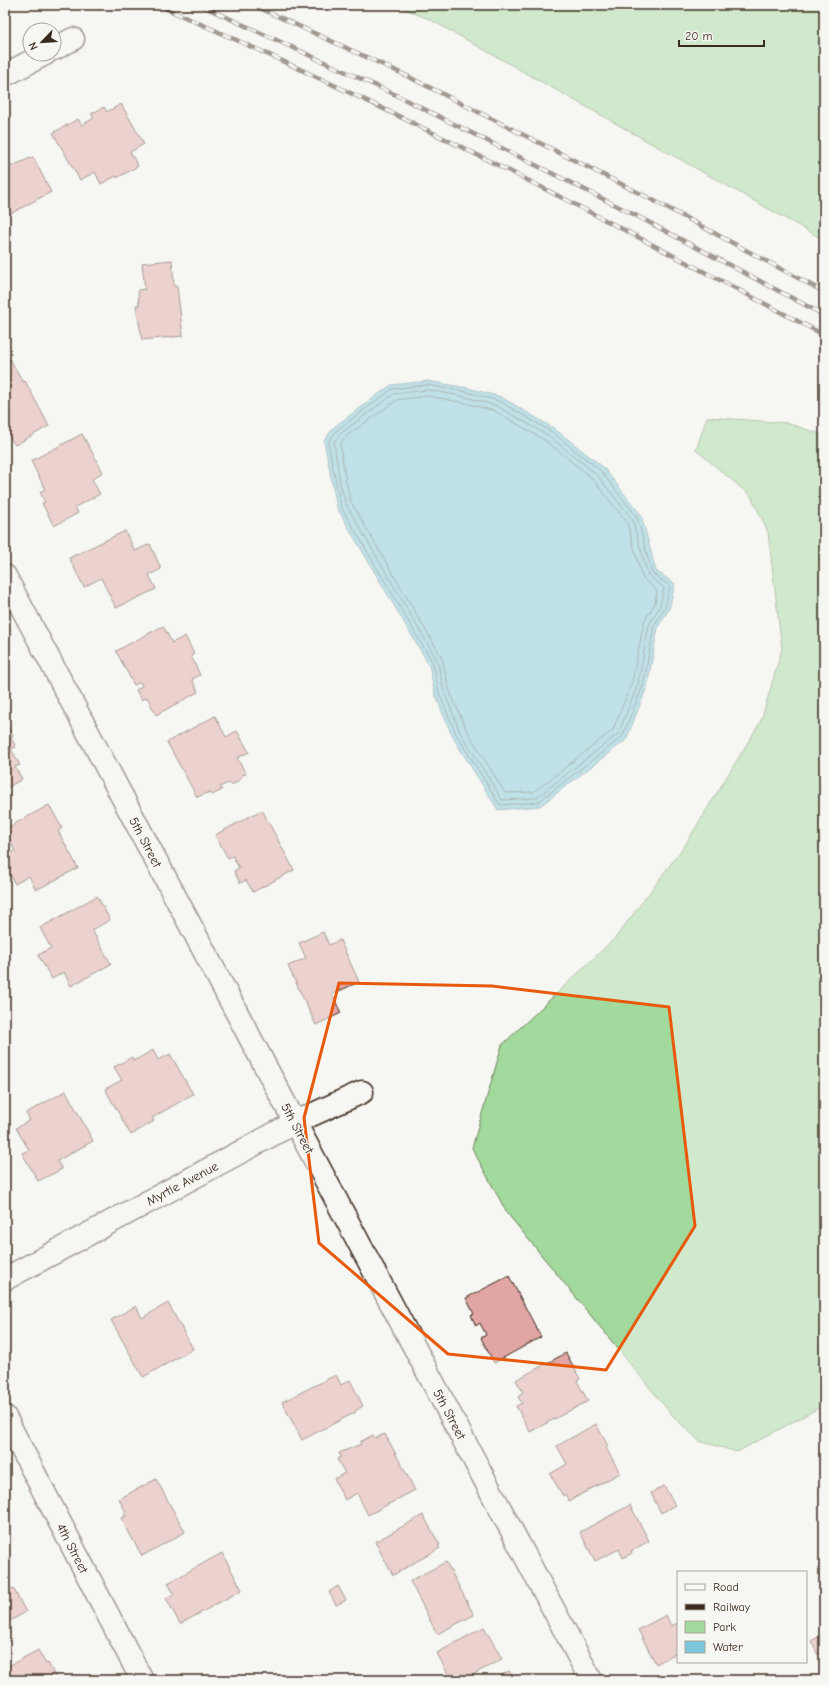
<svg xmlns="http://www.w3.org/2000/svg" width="829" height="1685" font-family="'Comic Neue',sans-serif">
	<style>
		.green { fill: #a2d99d; stroke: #6e825e }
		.water { fill: #7bc7da; stroke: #61888f }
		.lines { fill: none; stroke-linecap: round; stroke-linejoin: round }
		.shore { stroke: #556969; stroke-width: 1 }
		.building { fill: #e1a6a3; stroke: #3b2a1e }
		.minor-casing { stroke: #3b2a1e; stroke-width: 25 }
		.minor { stroke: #f6f6f2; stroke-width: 22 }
		.rail-casing { stroke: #3b2a1e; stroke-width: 4.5 }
		.rail { stroke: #f6f6f2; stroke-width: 3; stroke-dasharray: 9; stroke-linecap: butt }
		.marked { fill: none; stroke: #e8590c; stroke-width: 3; stroke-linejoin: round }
		.labels { text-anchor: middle; stroke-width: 3; stroke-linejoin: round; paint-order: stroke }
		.street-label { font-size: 13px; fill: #3b2a1e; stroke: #f6f6f2 }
	</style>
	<rect width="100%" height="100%" fill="#f6f6f2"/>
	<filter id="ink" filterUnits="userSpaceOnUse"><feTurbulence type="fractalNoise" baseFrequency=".025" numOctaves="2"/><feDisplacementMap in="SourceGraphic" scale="8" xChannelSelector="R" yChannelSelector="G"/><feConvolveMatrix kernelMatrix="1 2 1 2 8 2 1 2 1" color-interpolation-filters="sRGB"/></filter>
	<g filter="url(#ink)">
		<path class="green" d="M 395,5 L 824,5 L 824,240 L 431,20 Z
			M 707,417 L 786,423 L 824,435 L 824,1405 L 737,1452 L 699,1441 L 672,1415 L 507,1213 L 472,1148 L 502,1045 L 616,937 L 685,845 L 761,721 L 782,649 L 768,532 L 751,496 L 696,450 Z"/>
		<path class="water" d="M 428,381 L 468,388 L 501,397 L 555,429 L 603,467 L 641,515 L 656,571 L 675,584 L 669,609 L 658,627 L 647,687 L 626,740 L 540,806 L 498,810 L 452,736 L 435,694 L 429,665 L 337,508 L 324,441 L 334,427 L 391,385 Z"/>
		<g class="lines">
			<path class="shore" d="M 428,385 L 467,392 L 499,401 L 552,432 L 600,470 L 637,517 L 652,573 L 670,586 L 665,607 L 654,626 L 643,686 L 622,737 L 538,802 L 500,805 L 456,734 L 439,693 L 433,663 L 341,507 L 328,442 L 337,430 L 392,389 Z
				M 428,390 L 466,397 L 497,406 L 549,436 L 596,474 L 632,519 L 648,575 L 664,588 L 660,606 L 649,625 L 638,684 L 618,734 L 536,798 L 502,800 L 460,732 L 444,691 L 437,660 L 346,504 L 340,483 L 334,442 L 341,433 L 394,394 Z
				M 428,396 L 465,403 L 495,411 L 546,441 L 592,478 L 627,522 L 642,577 L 657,591 L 655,603 L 644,622 L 632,682 L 613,730 L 534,792 L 505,793 L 466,729 L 449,690 L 442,658 L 351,502 L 346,482 L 340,444 L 345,437 L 397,400 Z"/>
		</g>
		<path class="building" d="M 121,104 L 144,144 L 130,152 L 138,166 L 117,178 L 116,176 L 101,184 L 95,172 L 80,180 L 53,133 L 78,119 L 82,125 L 94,118 L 91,114 L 104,107 L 107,112 Z
			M 33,157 L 51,192 L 8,215 L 6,213 L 5,214 L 5,169 Z
			M 172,260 L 174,286 L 177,286 L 183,336 L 142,340 L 136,305 L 139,305 L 138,290 L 145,289 L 142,263 Z
			M 10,359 L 23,382 L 25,381 L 49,426 L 15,445 L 5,430 L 5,362 Z
			M 82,434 L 103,472 L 92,479 L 100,494 L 75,507 L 78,513 L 54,526 L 42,503 L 45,502 L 40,492 L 45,489 L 31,461 Z
			M 125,531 L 135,551 L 150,544 L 161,569 L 149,575 L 156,589 L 116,608 L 101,578 L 84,587 L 69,558 Z
			M 163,626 L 172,643 L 185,636 L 194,654 L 191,656 L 200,675 L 192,679 L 198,692 L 156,715 L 147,697 L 142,700 L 136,690 L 142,686 L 140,682 L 134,685 L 116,651 Z
			M 215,716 L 226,737 L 237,731 L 249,752 L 237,758 L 246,774 L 242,775 L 241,779 L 232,785 L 228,783 L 220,787 L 222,790 L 212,795 L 210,792 L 197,797 L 167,742 Z
			M 5,720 L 13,736 L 11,738 L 16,747 L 11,749 L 20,765 L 15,767 L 22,779 L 5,789 Z
			M 49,805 L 62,828 L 58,831 L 78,868 L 36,890 L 29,876 L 15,884 L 5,865 L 5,857 L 15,851 L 5,832 L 5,829 Z
			M 262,810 L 294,870 L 253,892 L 246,880 L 240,883 L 234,871 L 239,868 L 233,856 L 228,858 L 215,835 Z
			M 97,896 L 110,920 L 92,930 L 111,964 L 71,986 L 64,972 L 52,979 L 38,955 L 51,948 L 40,928 Z
			M 323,932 L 329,945 L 340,940 L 359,982 L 332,994 L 341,1013 L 316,1025 L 288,966 L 306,958 L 299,943 Z
			M 153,1050 L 158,1060 L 170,1054 L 193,1094 L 152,1118 L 154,1121 L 131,1135 L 105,1089 L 122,1080 L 114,1067 L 132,1057 L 134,1061 Z
			M 66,1091 L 93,1141 L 57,1161 L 62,1169 L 38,1181 L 22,1153 L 29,1150 L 16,1128 L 30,1120 L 26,1113 Z
			M 509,1276 L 541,1337 L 494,1363 L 481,1338 L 486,1335 L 480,1323 L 476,1326 L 471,1315 L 474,1314 L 466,1298 Z
			M 168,1303 L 193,1349 L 143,1377 L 111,1320 L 136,1306 L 142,1318 Z
			M 566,1353 L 580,1379 L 577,1381 L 588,1401 L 530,1432 L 516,1406 L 522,1403 L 518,1397 L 523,1392 L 516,1380 Z
			M 336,1375 L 341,1385 L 350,1380 L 363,1406 L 355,1411 L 356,1412 L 302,1440 L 282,1402 Z
			M 596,1424 L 608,1446 L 606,1448 L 620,1473 L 569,1501 L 565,1494 L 563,1496 L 550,1474 L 567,1464 L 557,1446 Z
			M 385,1434 L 415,1490 L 368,1515 L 357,1493 L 345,1500 L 334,1479 L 345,1473 L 337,1459 L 341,1457 L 339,1453 L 361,1444 L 360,1442 L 373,1435 L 375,1438 Z
			M 156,1479 L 185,1532 L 142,1556 L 121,1518 L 126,1516 L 124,1513 L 126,1512 L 119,1499 Z
			M 664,1486 L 675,1505 L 661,1513 L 651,1493 Z
			M 630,1505 L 649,1541 L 631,1551 L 632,1553 L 623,1558 L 619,1549 L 595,1561 L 580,1532 Z
			M 423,1515 L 440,1545 L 438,1546 L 440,1548 L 393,1575 L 375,1542 Z
			M 222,1553 L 242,1590 L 180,1624 L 166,1598 L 174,1594 L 168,1583 Z
			M 446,1562 L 474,1615 L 437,1634 L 410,1581 Z
			M 5,1585 L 8,1590 L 13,1588 L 26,1612 L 5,1624 Z
			M 338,1586 L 346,1600 L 336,1605 L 329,1592 Z
			M 666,1615 L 671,1626 L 678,1623 L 678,1652 L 656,1664 L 638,1630 Z
			M 484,1627 L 502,1659 L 463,1680 L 451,1680 L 437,1653 Z
			M 820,1636 L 824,1644 L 824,1652 L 818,1655 L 811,1641 Z
			M 38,1650 L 46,1664 L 48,1663 L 57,1680 L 61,1678 L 63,1680 L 6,1680 L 5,1668 Z
			M 509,1671 L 515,1680 L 493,1680 Z"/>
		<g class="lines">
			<g class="minor-casing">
				<path id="minor" d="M 54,49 L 73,39
					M 5,75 L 45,54
					M 5,576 L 591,1680
					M 5,1279 L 296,1122 L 362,1092
					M 5,1417 L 142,1680"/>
			</g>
			<use href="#minor" class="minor"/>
			<g class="rail-casing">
				<path id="rail" d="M 157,5 C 385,103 605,219 824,335
					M 200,5 L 394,94 L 635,215 L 824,315
					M 253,5 L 403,74 L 647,197 L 824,292"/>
			</g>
			<use href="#rail" class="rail"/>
		</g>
	</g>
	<path d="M0 0H829V1685H0ZM 339,983 L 492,986 L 669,1007 L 695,1226 L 606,1370 L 448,1354 L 319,1243 L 304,1118 Z" fill="#f6f6f2" fill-opacity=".55" fill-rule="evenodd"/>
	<path class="marked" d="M 339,983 L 492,986 L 669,1007 L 695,1226 L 606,1370 L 448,1354 L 319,1243 L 304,1118 Z"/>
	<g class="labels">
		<g class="street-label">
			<text transform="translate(146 842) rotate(62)" y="5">5th Street</text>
			<text transform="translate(298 1128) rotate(62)" y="5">5th Street</text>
			<text transform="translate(182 1183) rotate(-28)" y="5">Myrtle Avenue</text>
			<text transform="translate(450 1414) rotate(62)" y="5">5th Street</text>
			<text transform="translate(73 1548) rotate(63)" y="5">4th Street</text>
		</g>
	</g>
	<rect width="829" height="1685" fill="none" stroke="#f6f6f2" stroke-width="20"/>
	<rect x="10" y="10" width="809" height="1665" fill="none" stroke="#3b2a1e" stroke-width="1.5" filter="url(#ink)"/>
	<rect x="677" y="1571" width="130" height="92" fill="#f6f6f2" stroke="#aba49d"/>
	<rect x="685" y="1584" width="20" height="6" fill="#f6f6f2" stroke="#aba49d"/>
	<text x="713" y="1591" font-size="12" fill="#3b2a1e">Road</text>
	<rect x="685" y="1604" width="20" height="6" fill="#3b2a1e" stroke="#aba49d"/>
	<text x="713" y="1611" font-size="12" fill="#3b2a1e">Railway</text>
	<rect x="685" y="1621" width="20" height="12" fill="#a2d99d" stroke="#aba49d"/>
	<text x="713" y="1631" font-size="12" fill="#3b2a1e">Park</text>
	<rect x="685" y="1641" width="20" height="12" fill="#7bc7da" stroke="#aba49d"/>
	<text x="713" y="1651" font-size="12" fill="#3b2a1e">Water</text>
	<g transform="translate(42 42) rotate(245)"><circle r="19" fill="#f6f6f2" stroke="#aba49d"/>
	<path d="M0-3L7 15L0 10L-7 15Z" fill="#3b2a1e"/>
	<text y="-6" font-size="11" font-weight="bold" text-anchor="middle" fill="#3b2a1e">N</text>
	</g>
	<path d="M679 40v6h85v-6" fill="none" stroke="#3b2a1e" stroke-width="2"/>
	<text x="685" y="40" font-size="12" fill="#3b2a1e" stroke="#f6f6f2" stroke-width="3" paint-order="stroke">20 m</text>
</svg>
